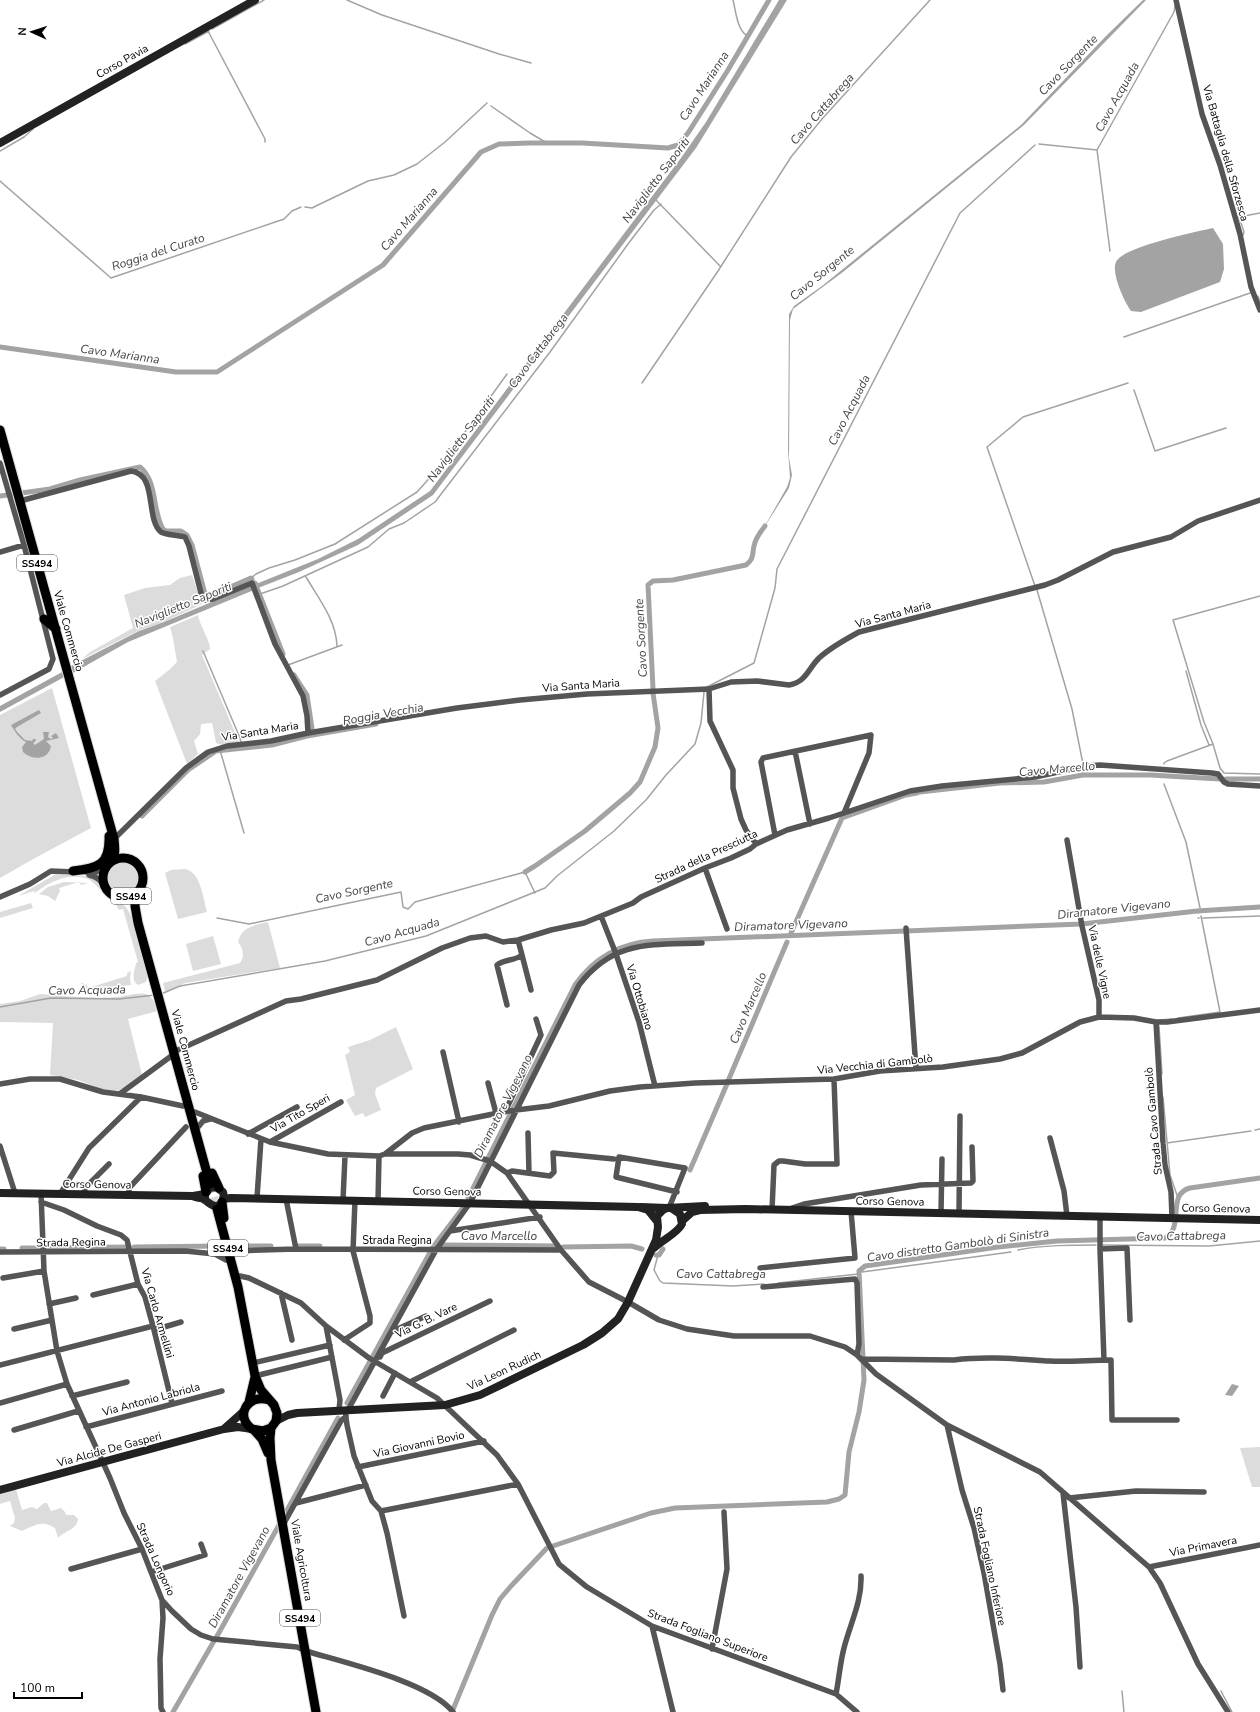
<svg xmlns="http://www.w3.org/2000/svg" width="1260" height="1712" font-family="'Nunito Sans',sans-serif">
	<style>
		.green { fill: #dcdcdc }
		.water { fill: #a3a3a3 }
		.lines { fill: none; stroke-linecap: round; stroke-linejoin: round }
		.stream { stroke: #a3a3a3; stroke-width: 1.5 }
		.canal { stroke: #a3a3a3; stroke-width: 5 }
		.primary-tunnel { stroke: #d9d9d9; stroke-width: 9; stroke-dasharray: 9 4.5; stroke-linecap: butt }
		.primary-casing { stroke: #dbdbdb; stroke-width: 11 }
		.street { stroke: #555; stroke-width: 5.5 }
		.secondary { stroke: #222; stroke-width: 8 }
		.primary { stroke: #000; stroke-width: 9 }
		.labels { text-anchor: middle; stroke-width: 3; stroke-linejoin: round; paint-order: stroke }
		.shield { fill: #fff; stroke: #4c4c4c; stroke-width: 1 }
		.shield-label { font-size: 10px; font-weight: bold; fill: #000 }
		.street-label { font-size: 11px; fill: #000; stroke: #fff }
		.water-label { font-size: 12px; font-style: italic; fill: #444; stroke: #fff }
	</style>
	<rect width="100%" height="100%" fill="#fff"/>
	<path class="green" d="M 192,575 L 202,604 L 164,622 L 140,630 L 82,659 L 90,652 L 133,628 L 124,595 L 145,588 L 170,585 L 180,578 Z
		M 198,615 C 200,627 209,637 210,649 L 202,655 L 239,742 L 222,745 L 216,743 L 212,723 L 201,724 L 200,734 L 194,741 L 198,754 L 187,764 L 155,681 L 169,670 L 177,662 L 173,638 L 170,627 Z
		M 52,688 L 91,828 L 35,858 L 0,878 L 0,715 Z
		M107 878a16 16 0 1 1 32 0a16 16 0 1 1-32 0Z
		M 185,869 C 201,872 203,898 207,912 L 178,919 L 165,873 L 171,870 Z
		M 56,874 L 86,876 L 93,878 L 99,881 L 110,895 L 126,907 L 133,919 L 148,975 L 146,982 L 138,985 C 130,980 135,970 136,963 L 138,962 L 123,909 L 119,910 C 116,903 110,898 104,893 C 99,889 94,882 88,879 C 69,872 48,882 35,893 L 34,891 L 18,896 Z
		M 64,882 L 88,883 L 81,885 L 79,882 L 59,888 L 60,891 L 55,901 L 48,896 L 39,894 L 48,887 Z
		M 31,903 L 33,908 L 0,918 L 0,912 Z
		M 268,922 L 280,968 L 185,983 L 165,992 L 163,983 L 240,963 C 245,956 243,948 238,942 C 241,927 255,925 268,922 Z
		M 213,936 L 221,964 L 193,971 L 186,944 Z
		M 131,971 L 130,978 L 131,985 L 88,989 L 86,988 L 80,982 L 87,985 L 88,988 L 127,976 L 127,973 Z
		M 40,994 C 65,996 92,999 117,997 C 127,996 139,991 148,995 C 154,998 155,1005 157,1011 L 128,1019 L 142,1075 L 121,1090 L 115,1091 L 106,1091 L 78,1080 L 50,1075 L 53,1023 L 0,1022 L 0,1004 L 20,1001 Z
		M 396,1027 L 413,1069 L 376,1088 L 375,1094 L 381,1110 L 365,1117 L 363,1113 L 355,1116 L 346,1100 L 355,1095 L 345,1055 L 350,1052 L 348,1047 L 370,1040 Z
		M 1260,1447 L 1260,1487 L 1252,1487 L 1240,1448 Z
		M 16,1489 L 22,1510 L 32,1507 L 37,1509 L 44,1503 L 47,1503 L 51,1511 L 61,1508 L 65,1512 L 66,1515 L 74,1515 L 78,1519 C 77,1530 64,1531 58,1538 L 55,1528 C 42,1520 35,1525 22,1531 L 10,1526 L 14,1523 L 15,1518 L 10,1501 L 0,1504 L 0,1494 Z"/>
	<path class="water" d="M 779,0 L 787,0 L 696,148 L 433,495 L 358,545 L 299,572 L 258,588 L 256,584 L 318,559 L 358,539 L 430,491 L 681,158 L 706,122 Z
		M 1143,0 L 1146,0 L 1024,125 L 843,272 L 793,309 L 790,320 L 789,458 L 792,475 L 789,488 L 762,531 L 787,487 L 790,478 L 788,450 L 789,314 L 794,306 L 822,286 L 1021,125 L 1106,36 Z
		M 1213,228 L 1223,244 L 1224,269 L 1220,282 L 1141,312 L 1131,311 C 1124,301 1111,273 1116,262 C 1122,247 1195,232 1213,228 Z
		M 252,585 L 254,590 L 128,642 L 71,674 L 69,667 L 139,631 L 164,622 Z
		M 64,671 L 66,676 L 0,712 L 0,706 Z
		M 39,710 L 41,713 L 17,727 L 15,729 C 15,730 24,739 25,740 L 32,741 L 33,739 L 36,739 L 35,742 L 33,743 L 35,745 L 44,739 L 43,732 L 49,732 L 48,737 L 51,739 L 53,738 L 51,736 L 56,733 L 59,738 L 46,741 L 51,746 C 49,760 32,761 23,752 L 22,747 L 26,742 C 19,738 15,732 11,725 Z
		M 1232,1384 L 1239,1386 L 1232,1396 L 1225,1395 Z"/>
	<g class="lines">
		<path class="stream" d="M 347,0 L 382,15 L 499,54 L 531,63
			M 733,0 C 736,12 737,29 747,36
			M 212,29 L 264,0
			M 208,31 L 265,139 L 265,142
			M 185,44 L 209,31
			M 491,106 L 530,133 L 547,143
			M 1039,144 L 1097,150 L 1174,12 L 1175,6
			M 1097,150 L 1110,251
			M 0,151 L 24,137 L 33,129
			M 0,181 L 111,278 L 284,219 L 292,211 L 301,207
			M 656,200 L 720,266
			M 305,207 L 312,208 L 318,205 L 368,181 L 394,175 L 417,164 L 445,142 L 487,103
			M 1243,235 L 1244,232 L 1239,217 L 1260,213
			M 1258,296 L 1260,302
			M 1124,337 L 1250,293
			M 642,383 L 718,271 L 791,157 L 822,119 L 930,0
			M 1134,390 L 1155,451 L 1226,428
			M 306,577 C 319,599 336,620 337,646
			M 251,578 L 256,574 L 269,568 L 295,560 L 335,544 L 417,492 L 442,464 L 507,374
			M 1035,586 L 987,447 L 1023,417 L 1128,383
			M 1037,590 L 1072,709 L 1083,764
			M 260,594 L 283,586 L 368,547 L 389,529 L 404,523 L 435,502 L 550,352 L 628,244 L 654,210 L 661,204
			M 203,651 L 240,738 L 242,747
			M 288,665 L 342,645
			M 1186,671 L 1201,725 L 1209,745
			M 705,688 L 754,663 L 775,588 L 777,569 L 960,213 L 1035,145
			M 1213,744 L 1220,768 L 1224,773 L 1260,774
			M 220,750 L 244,833
			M 1164,764 L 1164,763 L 1167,761 L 1213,744 L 1204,722 L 1173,620 L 1260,596
			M 1083,769 L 1083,775
			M 1164,784 L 1186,842 L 1200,908
			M 1197,911 L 1198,913
			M 217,918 L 249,924 L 401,892 L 403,907 L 408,909 L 415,902 L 525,872 L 535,893
			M 1198,918 L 1199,918
			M 1203,918 L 1260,916
			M 161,994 L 180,986 L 325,961 L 426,936 L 545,888 L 557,876 L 614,831 L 646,800 L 666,775 L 695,744 L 701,723 L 704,692
			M 0,1007 L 51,998 L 119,999 L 155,995
			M 1178,1018 L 1220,1012 L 1201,916
			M 1159,1020 L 1172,1019
			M 1159,1026 L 1162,1074
			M 1163,1097 L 1170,1175 L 1178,1198
			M 1255,1130 L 1260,1129
			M 1167,1143 L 1251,1131
			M 1102,1245 L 1209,1246 L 1260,1241
			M 1018,1250 C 1044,1245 1070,1245 1096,1245
			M 658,1255 L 654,1270 L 660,1281 L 663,1283 L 733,1286 L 764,1284
			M 862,1272 L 1011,1252
			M 778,1283 L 858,1274
			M 1122,1691 L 1124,1712
			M 1221,1691 L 1232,1712"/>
		<path class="canal" d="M 0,347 L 176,372 L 217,372 L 383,265 L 481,152 L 499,144 L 529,143 L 582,143 L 668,148 L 678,145 L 688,133 L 728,70 L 769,0
			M 0,496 L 50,489 L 80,480 L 140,467 C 158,482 152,511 163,529 L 166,531 L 181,531 L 187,535 L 192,545 L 205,594 L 212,595 L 251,578 L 252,579
			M 255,583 L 283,654
			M 294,675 L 307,695 L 313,735
			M 653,689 L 648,585 L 653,581 L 673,580 L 746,565 C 754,559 752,555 754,546 C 755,539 761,531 765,526
			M 1226,779 L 1260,779
			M 920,792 L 1000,783 L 1044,782 L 1083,775 L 1150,775 L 1220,779
			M 142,816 L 188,770 L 216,751 L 272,745 L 307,736 L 376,724
			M 525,872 L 535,866 L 585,831 L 630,793 L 640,782 L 655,747 L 658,728 L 653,693
			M 791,933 L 842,818 L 906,795 L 917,793
			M 728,1081 L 787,942
			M 690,1170 L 727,1084
			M 468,1198 L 575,985 C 594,958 620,943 653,941 L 1082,924 L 1197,911 L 1260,907
			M 441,1245 L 557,1246
			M 237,1246 L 271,1246
			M 297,1246 L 320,1246
			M 134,1247 L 220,1246
			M 563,1247 L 631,1246 L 642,1249
			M 22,1248 L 39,1248
			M 46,1248 L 128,1247
			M 0,1249 L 4,1249
			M 656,1255 L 659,1255 L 663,1249
			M 347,1403 L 433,1247 L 462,1209
			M 286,1512 L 338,1418
			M 216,1638 L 279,1525
			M 173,1712 L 214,1641
			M 452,1712 L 492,1615 L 500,1599 L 511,1586 L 547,1548 L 651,1513 L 675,1508 L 827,1502 L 839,1499 L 845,1495 L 849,1452 L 859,1412 L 864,1380 L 859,1271 L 865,1266 L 998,1247 L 1057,1241 L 1165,1238 C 1185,1228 1166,1194 1190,1188 L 1260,1178"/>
		<path class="primary-tunnel" d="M 210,1184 L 217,1209"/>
		<g class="primary-casing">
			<path id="primary" d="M 0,430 L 114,839 C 115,848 116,855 111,862
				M 44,619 L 56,629
				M103 878a20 20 0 1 1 40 0a20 20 0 1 1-40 0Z
				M 73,871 C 98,868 110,865 109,836
				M 136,892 L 135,906 L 138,923 L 210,1184
				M 212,1173 L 219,1188
				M 203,1176 L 206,1192
				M 222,1202 L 224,1218
				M 217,1209 L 238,1287 L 255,1376 L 261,1390 L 274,1405 L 277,1413 L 276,1421 L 271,1428 L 263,1431 L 252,1429 C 234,1416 248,1393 269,1400
				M 249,1402 L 255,1377
				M 271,1428 L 270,1438 L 271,1460 L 316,1712
				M 254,1430 L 262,1439 L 268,1453"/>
		</g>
		<path class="street" d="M 1176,0 L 1202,114 L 1220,165 L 1240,234 L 1251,287 L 1260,310
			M 0,463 L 24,545 L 53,659 L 49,669 L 0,695
			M 20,501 L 131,471 C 158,474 145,519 161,532 C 165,535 179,535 185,537 L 189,546 L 202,597 L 206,600 L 213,599 L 252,583 L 275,644 L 303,696 L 307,716 L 308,733
			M 0,552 L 24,545
			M 709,689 L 710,721 L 733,770 L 733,788 L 741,819 L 746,830 L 756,844
			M 795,751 L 810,824
			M 775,835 L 761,762 L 763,758 L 871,735 L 869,753 L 844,813
			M 114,839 L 186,768 L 208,752 L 227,746 L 271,741 L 308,733 L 457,708 L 520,700 L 587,694 L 709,689 L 731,682 L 757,681 L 789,685 C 806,682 808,669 819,658 C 830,648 846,639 859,632 L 1045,585 L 1058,580 L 1113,552 L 1171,537 L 1198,521 L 1260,500
			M 1067,840 L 1082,926 L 1099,1000 L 1099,1017
			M 705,868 L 727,929
			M 86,872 L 96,872 L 106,867
			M 89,875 C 98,877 100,880 105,887
			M 0,897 L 30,884 L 51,871 L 75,872
			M 601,916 L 616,954 L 639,1022 L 655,1086
			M 906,928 L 916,1069
			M 522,955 L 531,990
			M 507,1005 L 497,965 C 504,959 515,961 522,955 L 518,940
			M 1156,1022 L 1163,1144 L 1165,1165 L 1171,1192 L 1172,1218
			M 178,1050 L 286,1001 L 301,999 L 377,980 L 442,948 L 470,938 L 486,936 L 503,942 L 518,940 L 551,930 L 584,923 L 633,903 L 641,897 L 705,868 L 731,858 L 750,849 L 756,844 L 787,830 L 829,818 L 910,791 L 942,786 L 1035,777 L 1086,766 L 1100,765 L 1212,773 L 1218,774 L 1224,782 L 1228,784 L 1260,786
			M 443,1052 L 459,1122
			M 488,1083 L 496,1113
			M 0,1084 L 30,1079 L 60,1079 L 103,1092 L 141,1097 L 183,1106
			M 121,1093 L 174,1054
			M 195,1112 L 270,1142 L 328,1154 L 379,1156 L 385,1154 L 412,1133 L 424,1128 L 508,1111 L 549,1106 L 610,1091 L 640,1087 L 695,1083 L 834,1079 L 880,1071 L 943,1067 L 1000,1059 L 1022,1053 L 1080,1022 L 1099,1017 L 1134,1018 L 1156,1022 L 1167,1022 L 1260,1010
			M 505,1112 L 541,1035 L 536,1019
			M 199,1126 L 203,1121 L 210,1119
			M 528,1133 L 529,1173
			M 248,1134 L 297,1107
			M 1050,1138 L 1064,1191 L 1067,1216
			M 270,1142 L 341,1102
			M 0,1146 L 15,1193
			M 385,1154 L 458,1154 L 470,1155 L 490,1161 L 507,1173 L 561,1250 L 589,1282 L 628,1302 L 659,1320 L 687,1329 L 734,1336 L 810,1336 L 845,1347 L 857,1355 L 876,1374 L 947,1425 L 1040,1472 L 1149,1567 L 1160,1583 L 1198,1664 L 1228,1712
			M 507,1173 L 512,1171 L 550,1176 L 554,1172 L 553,1153 L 614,1159
			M 41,1193 L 44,1271 L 57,1351 L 67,1384 L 110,1478 L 124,1513 L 142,1549 L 162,1600 L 172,1611 L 191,1629 L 201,1635 L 213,1639 L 297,1647 L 306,1651 C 342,1662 430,1682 453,1712
			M 60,1194 L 89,1148 L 141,1097
			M 83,1194 L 86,1187 L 109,1164
			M 129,1195 L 129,1188 L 186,1127
			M 257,1198 L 261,1139
			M 286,1199 L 296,1249
			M 343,1200 L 345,1156
			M 378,1201 L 379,1156
			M 41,1202 L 64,1210 L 97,1226 L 121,1235 L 127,1240 L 138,1284 L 145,1297 L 154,1330 L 172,1403
			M 669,1208 L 685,1168 L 619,1157 L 616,1177 L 677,1192
			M 792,1208 L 804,1204 L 921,1185 L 971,1183 L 973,1181 L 972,1147
			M 772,1210 L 774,1165 L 779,1161 L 783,1161 L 805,1164 L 837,1164 L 834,1079
			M 941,1213 L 942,1159
			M 959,1213 L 960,1116
			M 1100,1217 L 1100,1249 L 1104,1360
			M 450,1231 L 540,1217
			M 1100,1249 L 1127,1248 L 1130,1320
			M 233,1251 L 296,1249 L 561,1250
			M 0,1252 L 185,1251 L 215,1254 L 226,1260
			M 760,1268 L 855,1258 L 851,1211
			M 240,1276 L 249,1278 L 301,1303 L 326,1326 L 369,1358 L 437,1398 L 497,1455 L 518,1484 L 559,1564 L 587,1587 L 652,1626 L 836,1694 L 857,1712
			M 3,1278 L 44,1271
			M 763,1287 L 855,1279 L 857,1283 L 859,1344 L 857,1355
			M 281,1293 L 292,1340
			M 93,1295 L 138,1284
			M 49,1304 L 76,1298
			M 326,1326 L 340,1400 L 339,1410
			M 14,1329 L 52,1320
			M 154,1330 L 181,1322
			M 391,1332 L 426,1316
			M 344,1340 L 370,1323 L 370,1316 L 353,1251 L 355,1200
			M 380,1357 L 382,1353 L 490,1301
			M 861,1359 L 954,1360 C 986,1356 1017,1359 1049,1361 C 1070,1362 1090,1360 1111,1360 L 1112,1420 L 1177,1420
			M 253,1363 L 330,1345
			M 0,1365 L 149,1327
			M 255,1376 L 332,1357
			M 410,1382 L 514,1330
			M 72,1396 L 127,1382
			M 383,1396 L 395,1373
			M 0,1403 L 67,1384
			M 345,1410 L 347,1425 L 354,1456 L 372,1501 L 381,1511 L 387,1533 L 404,1616
			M 348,1410 L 436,1250 L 470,1203 L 579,985 C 614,940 650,945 702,943
			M 947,1425 L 962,1490 L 974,1528 L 984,1573 L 1000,1664 L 1003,1690
			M 86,1427 L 222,1391
			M 14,1430 L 78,1411
			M 358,1467 L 484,1441
			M 1063,1493 L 1076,1607 L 1080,1667
			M 1069,1498 L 1136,1491 L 1204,1492
			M 296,1503 L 366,1485
			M 381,1511 L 518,1484
			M 283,1525 L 341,1421 L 346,1416
			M 1149,1567 L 1260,1545
			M 71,1569 L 142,1549
			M 151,1572 L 205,1555 L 201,1544
			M 162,1600 L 163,1618 L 160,1659 L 161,1708 L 163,1712
			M 652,1626 L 673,1712
			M 712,1649 L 727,1569 L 724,1512
			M 836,1694 C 839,1679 840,1663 844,1648 C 850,1624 862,1602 861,1576"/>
		<path class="secondary" d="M 0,143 L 255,0
			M 0,1193 L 193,1196 L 205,1194
			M 195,1197 C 198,1198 203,1198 205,1200 C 210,1204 217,1210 222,1202 C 224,1198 224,1195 223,1192 L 216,1187 L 210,1188 L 205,1194 L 205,1200
			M 223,1199 L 231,1198 L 638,1207 L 648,1210 L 656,1220
			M 641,1207 L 667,1208 L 705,1206
			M 682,1221 L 692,1212 L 700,1210 L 746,1209 L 1260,1220
			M 654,1248 C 662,1240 678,1233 682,1224 L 680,1214 L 671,1208
			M 276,1421 L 288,1415 L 297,1413 L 445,1405 L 480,1395 L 583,1345 L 602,1333 L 618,1319 L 628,1302 L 656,1240 L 658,1227 L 657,1216 L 663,1210 L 667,1208
			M 225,1428 L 244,1411
			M 0,1490 L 224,1429 L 238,1427 L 252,1429"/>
		<use href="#primary" class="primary"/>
	</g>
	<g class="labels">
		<g class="shield">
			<rect x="17" y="555" width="40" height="16" rx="3"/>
			<rect x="111" y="888" width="40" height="16" rx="3"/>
			<rect x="208" y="1240" width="40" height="16" rx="3"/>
			<rect x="280" y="1610" width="40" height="16" rx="3"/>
		</g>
		<g class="shield-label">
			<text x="37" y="567">SS494</text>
			<text x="131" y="900">SS494</text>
			<text x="228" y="1252">SS494</text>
			<text x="300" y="1622">SS494</text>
		</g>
		<g class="street-label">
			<text transform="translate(122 61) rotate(-29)" y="4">Corso Pavia</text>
			<text transform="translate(1226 153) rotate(74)" y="4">Via Battaglia della Sforzesca</text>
			<text transform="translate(893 614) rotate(-15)" y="4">Via Santa Maria</text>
			<text transform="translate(69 631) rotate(74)" y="4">Viale Commercio</text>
			<text transform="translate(581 685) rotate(-4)" y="4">Via Santa Maria</text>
			<text transform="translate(260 731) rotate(-9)" y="4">Via Santa Maria</text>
			<text transform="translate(706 856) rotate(-25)" y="4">Strada della Presciutta</text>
			<text transform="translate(1100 962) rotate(78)" y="4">Via delle Vigne</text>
			<text transform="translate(640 997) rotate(73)" y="4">Via Ottobiano</text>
			<text transform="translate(186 1050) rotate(75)" y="4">Viale Commercio</text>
			<text transform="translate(875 1064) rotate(-6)" y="4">Via Vecchia di Gambolò</text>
			<text transform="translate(300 1113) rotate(-30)" y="4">Via Tito Speri</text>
			<text transform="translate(1153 1121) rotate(-95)" y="4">Strada Cavo Gambolò</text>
			<text transform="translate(97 1184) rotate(1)" y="4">Corso Genova</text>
			<text transform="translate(447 1191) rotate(1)" y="4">Corso Genova</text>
			<text transform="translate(890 1201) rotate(1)" y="4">Corso Genova</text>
			<text transform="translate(1216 1208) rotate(1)" y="4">Corso Genova</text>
			<text x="397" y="1244">Strada Regina</text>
			<text transform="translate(71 1242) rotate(-1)" y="4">Strada Regina</text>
			<text transform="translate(158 1313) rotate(74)" y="4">Via Carlo Armellini</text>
			<text transform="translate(426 1320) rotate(-26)" y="4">Via G. B. Vare</text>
			<text transform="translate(504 1370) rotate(-25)" y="4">Via Leon Rudich</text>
			<text transform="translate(151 1399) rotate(-15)" y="4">Via Antonio Labriola</text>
			<text transform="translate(419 1444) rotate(-12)" y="4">Via Giovanni Bovio</text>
			<text transform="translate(109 1449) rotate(-15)" y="4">Via Alcide De Gasperi</text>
			<text transform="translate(1203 1546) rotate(-11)" y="4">Via Primavera</text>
			<text transform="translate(156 1559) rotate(66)" y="4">Strada Longorio</text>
			<text transform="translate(302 1560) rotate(80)" y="4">Viale Agricoltura</text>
			<text transform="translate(990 1566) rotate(78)" y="4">Strada Fogliano Inferiore</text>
			<text transform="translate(708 1635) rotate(21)" y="4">Strada Fogliano Superiore</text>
		</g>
		<g class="water-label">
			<text transform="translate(1068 65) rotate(-46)" y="4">Cavo Sorgente</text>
			<text transform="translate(704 86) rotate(-57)" y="4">Cavo Marianna</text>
			<text transform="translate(1117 97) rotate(-61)" y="4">Cavo Acquada</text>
			<text transform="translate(822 109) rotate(-49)" y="4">Cavo Cattabrega</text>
			<text transform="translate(656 180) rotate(-53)" y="4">Naviglietto Saporiti</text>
			<text transform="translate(409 219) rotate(-49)" y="4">Cavo Marianna</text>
			<text transform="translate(158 252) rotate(-18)" y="4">Roggia del Curato</text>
			<text transform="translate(822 273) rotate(-39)" y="4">Cavo Sorgente</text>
			<text transform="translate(538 351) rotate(-53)" y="4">Cavo Cattabrega</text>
			<text transform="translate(120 354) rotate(8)" y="4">Cavo Marianna</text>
			<text transform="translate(849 410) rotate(-63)" y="4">Cavo Acquada</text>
			<text transform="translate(461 439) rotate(-53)" y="4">Naviglietto Saporiti</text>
			<text transform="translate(183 605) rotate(-22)" y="4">Naviglietto Saporiti</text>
			<text transform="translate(641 638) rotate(-93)" y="4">Cavo Sorgente</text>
			<text transform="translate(383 714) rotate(-10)" y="4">Roggia Vecchia</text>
			<text transform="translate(1057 769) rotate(-5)" y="4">Cavo Marcello</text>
			<text transform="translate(354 891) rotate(-12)" y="4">Cavo Sorgente</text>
			<text transform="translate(1114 909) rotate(-6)" y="4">Diramatore Vigevano</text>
			<text transform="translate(791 925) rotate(-2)" y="4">Diramatore Vigevano</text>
			<text transform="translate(402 932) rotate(-16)" y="4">Cavo Acquada</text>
			<text transform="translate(87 990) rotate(-1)" y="4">Cavo Acquada</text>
			<text transform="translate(748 1008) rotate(-67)" y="4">Cavo Marcello</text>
			<text transform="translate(503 1106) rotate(-63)" y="4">Diramatore Vigevano</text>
			<text x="499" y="1240">Cavo Marcello</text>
			<text transform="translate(1181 1236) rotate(-1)" y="4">Cavo Cattabrega</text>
			<text transform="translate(958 1245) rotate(-8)" y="4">Cavo distretto Gambolò di Sinistra</text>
			<text x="721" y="1278">Cavo Cattabrega</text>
			<text transform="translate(239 1577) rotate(-61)" y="4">Diramatore Vigevano</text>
		</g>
	</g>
	<g transform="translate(32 32) rotate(273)" stroke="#ffffff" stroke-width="3" paint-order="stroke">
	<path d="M0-3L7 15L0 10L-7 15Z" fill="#000000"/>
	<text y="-6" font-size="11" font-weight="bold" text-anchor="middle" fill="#000000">N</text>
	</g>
	<path d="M14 1692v6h68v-6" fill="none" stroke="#000000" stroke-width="2"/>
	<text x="20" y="1692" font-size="12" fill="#000000" stroke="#ffffff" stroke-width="3" paint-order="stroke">100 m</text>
</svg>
